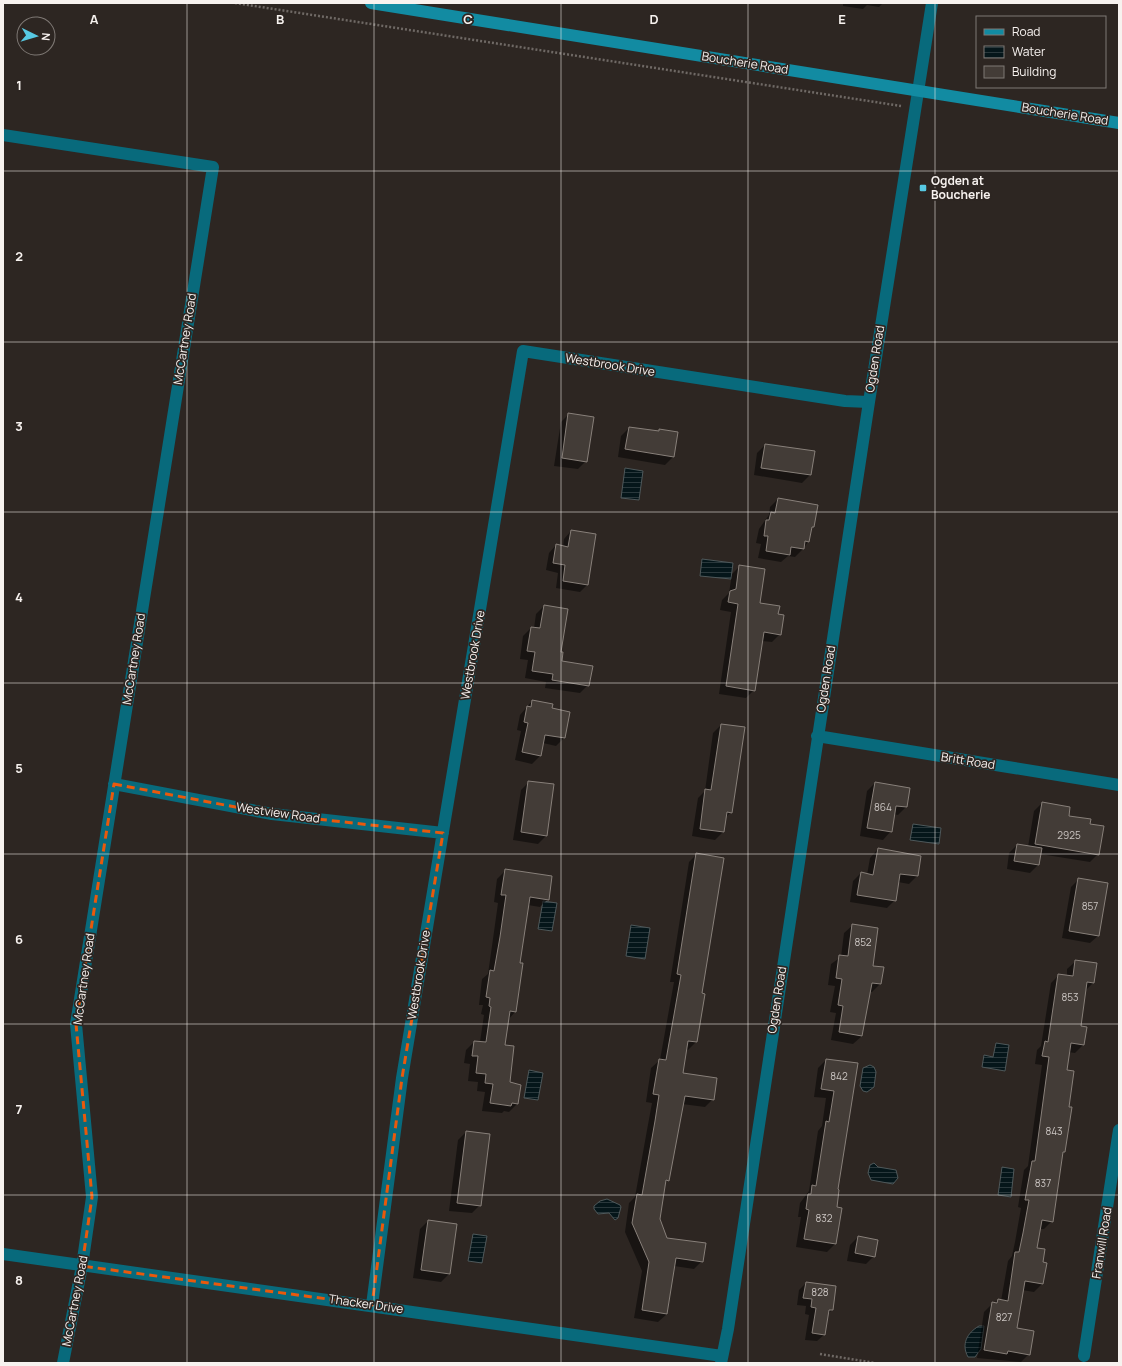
<svg xmlns="http://www.w3.org/2000/svg" width="1122" height="1366" font-family="Manrope,sans-serif">
	<style>
		.water { fill: url(#water-rules); stroke: #4e585a }
		.shadow { fill: #0007 }
		.building { fill: #433c37; stroke: #88807a }
		.lines { fill: none; stroke-linecap: round; stroke-linejoin: round }
		.path { stroke: #6f6965; stroke-width: 2.5; stroke-dasharray: 2 2; stroke-linecap: butt }
		.street { stroke: #086a7c; stroke-width: 12 }
		.secondary { stroke: #128ba2; stroke-width: 12 }
		.marked { fill: none; stroke: #e8590c; stroke-width: 3; stroke-dasharray: 8 5; stroke-linejoin: round }
		.grid { fill: none; stroke: #f7f2ef; stroke-width: 1; stroke-opacity: 0.55 }
		.poi-dot { fill: #57c9e3; stroke: #2d2622; stroke-width: 1.5 }
		.labels { text-anchor: middle; stroke-width: 3.5; stroke-linejoin: round; paint-order: stroke }
		.number-label { font-size: 10px; fill: #cac4c1 }
		.street-label { font-size: 12px; fill: #f7f2ef; stroke: #2d2622 }
		.poi-label { font-size: 12px; font-weight: bold; fill: #f7f2ef; stroke: #2d2622; text-anchor: start }
		.grid-label { font-size: 13px; text-anchor: middle; font-weight: bold; fill: #f7f2ef; stroke: #2d2622; stroke-width: 3.5; stroke-linejoin: round; paint-order: stroke }
	</style>
	<defs>
		<pattern id="water-rules" width="6" height="5" patternUnits="userSpaceOnUse"><rect width="6" height="5" fill="#05161a"/><path d="M0 2.5h6" fill="none" stroke="#2a383c"/></pattern>
	</defs>
	<rect width="100%" height="100%" fill="#2d2622"/>
	<path class="water" d="M 625,468 L 643,471 L 639,500 L 621,498 Z
		M 702,559 L 733,563 L 731,579 L 700,576 Z
		M 913,824 L 941,828 L 939,844 L 910,840 Z
		M 543,901 L 557,903 L 552,931 L 538,929 Z
		M 631,925 L 650,928 L 645,959 L 626,956 Z
		M 996,1043 L 1009,1045 L 1005,1071 L 982,1067 L 984,1055 L 993,1057 Z
		M 870,1065 L 874,1067 L 876,1072 L 874,1087 L 867,1092 L 863,1091 L 860,1086 L 863,1068 Z
		M 529,1070 L 543,1073 L 538,1100 L 524,1098 Z
		M 874,1163 L 878,1167 L 896,1170 L 898,1178 L 893,1184 L 871,1180 L 868,1173 L 870,1165 Z
		M 1002,1167 L 1014,1169 L 1011,1197 L 998,1195 Z
		M 607,1199 L 620,1205 L 621,1207 L 618,1218 L 615,1220 L 609,1213 L 598,1214 L 594,1209 L 594,1206 L 600,1201 Z
		M 473,1234 L 487,1236 L 482,1263 L 468,1261 Z
		M 979,1326 L 984,1326 L 981,1349 L 975,1357 L 968,1357 C 961,1344 967,1333 979,1326 Z"/>
	<path class="shadow" d="M 843,3 L 883,3 L 879,7 L 867,5 L 863,9 L 843,6 Z
		M 569,414 L 586,461 L 578,469 L 554,466 L 561,422 Z
		M 629,428 L 657,432 L 659,430 L 673,457 L 665,465 L 618,457 L 621,436 Z
		M 765,445 L 810,475 L 802,483 L 754,475 L 757,453 Z
		M 778,499 L 813,526 L 810,529 L 808,542 L 803,549 L 795,557 L 788,556 L 781,562 L 758,558 L 761,544 L 756,543 L 759,529 L 769,515 L 770,507 Z
		M 571,531 L 587,585 L 580,592 L 556,588 L 558,573 L 546,570 L 549,553 L 556,545 L 563,547 L 564,539 Z
		M 740,566 L 759,604 L 777,615 L 780,634 L 772,642 L 762,641 L 754,690 L 746,698 L 719,694 L 731,612 L 720,610 L 722,600 L 729,593 L 732,574 Z
		M 544,606 L 561,662 L 588,685 L 580,693 L 545,688 L 546,682 L 525,678 L 528,660 L 520,659 L 523,636 L 531,628 L 534,628 L 536,614 Z
		M 532,701 L 551,709 L 569,713 L 564,738 L 556,746 L 543,743 L 540,756 L 532,764 L 515,760 L 521,731 L 517,730 L 520,715 Z
		M 721,725 L 731,812 L 725,818 L 723,832 L 715,840 L 692,836 L 698,798 L 705,791 L 713,733 Z
		M 529,782 L 546,836 L 538,844 L 513,840 L 521,790 Z
		M 875,783 L 909,789 L 906,807 L 898,815 L 893,814 L 891,831 L 883,840 L 860,836 L 867,791 Z
		M 1042,803 L 1067,816 L 1089,824 L 1098,854 L 1090,862 L 1040,854 L 1038,865 L 1030,873 L 1007,869 L 1009,853 L 1017,845 L 1028,847 L 1034,811 Z
		M 878,849 L 920,856 L 917,876 L 909,884 L 898,882 L 895,900 L 887,908 L 850,902 L 853,881 L 861,873 L 867,875 L 870,858 Z
		M 697,854 L 701,994 L 696,1042 L 688,1050 L 686,1049 L 682,1074 L 713,1099 L 705,1107 L 682,1104 L 668,1180 L 664,1184 L 659,1219 L 666,1239 L 702,1261 L 694,1269 L 674,1266 L 667,1314 L 658,1322 L 634,1318 L 642,1271 L 625,1232 L 629,1203 L 635,1197 L 647,1130 L 652,1103 L 646,1102 L 651,1068 L 660,1060 L 674,982 L 670,982 L 689,862 Z
		M 505,871 L 548,899 L 540,907 L 528,905 L 519,963 L 522,964 L 515,1012 L 508,1020 L 504,1046 L 509,1083 L 517,1104 L 509,1112 L 504,1111 L 502,1113 L 482,1111 L 485,1092 L 477,1091 L 478,1082 L 468,1081 L 470,1064 L 464,1063 L 466,1050 L 474,1042 L 480,1042 L 484,1015 L 481,1014 L 483,1005 L 479,1005 L 482,979 L 488,974 L 492,946 L 498,903 L 494,902 L 497,879 Z
		M 1079,879 L 1099,935 L 1090,943 L 1062,938 L 1071,887 Z
		M 853,925 L 880,984 L 872,992 L 870,992 L 862,1036 L 853,1044 L 831,1040 L 836,1013 L 830,1012 L 835,986 L 828,985 L 831,964 L 841,957 L 844,933 Z
		M 1076,961 L 1093,983 L 1085,991 L 1080,1026 L 1083,1045 L 1075,1053 L 1068,1052 L 1066,1071 L 1068,1108 L 1064,1152 L 1062,1154 L 1052,1221 L 1044,1229 L 1039,1229 L 1036,1249 L 1042,1263 L 1042,1284 L 1034,1292 L 1022,1290 L 1016,1329 L 1029,1354 L 1021,1362 L 977,1358 L 984,1312 L 992,1304 L 998,1300 L 1001,1301 L 1008,1261 L 1012,1256 L 1015,1242 L 1021,1208 L 1018,1207 L 1024,1170 L 1028,1166 L 1042,1065 L 1035,1064 L 1037,1050 L 1041,1046 L 1051,983 L 1059,975 L 1067,976 L 1067,969 Z
		M 826,1060 L 856,1064 L 836,1190 L 836,1208 L 841,1208 L 835,1244 L 827,1252 L 796,1247 L 801,1217 L 798,1217 L 800,1203 L 809,1191 L 818,1131 L 822,1126 L 826,1098 L 814,1097 L 818,1068 Z
		M 466,1132 L 480,1205 L 472,1213 L 449,1211 L 458,1140 Z
		M 428,1221 L 449,1274 L 441,1282 L 413,1278 L 420,1229 Z
		M 858,1237 L 874,1256 L 866,1264 L 847,1261 L 850,1245 Z
		M 806,1283 L 832,1310 L 828,1314 L 825,1334 L 817,1341 L 805,1340 L 809,1315 L 805,1314 L 806,1306 L 797,1305 L 799,1290 Z"/>
	<path class="building" d="M 568,413 L 594,417 L 587,462 L 562,458 Z
		M 629,427 L 659,431 L 659,429 L 678,432 L 674,457 L 625,449 Z
		M 765,444 L 815,451 L 811,475 L 761,468 Z
		M 778,498 L 818,505 L 814,527 L 812,527 L 809,542 L 805,541 L 804,549 L 791,547 L 790,555 L 766,551 L 768,536 L 764,536 L 766,520 L 769,520 L 771,512 L 775,513 Z
		M 571,530 L 596,534 L 588,585 L 563,581 L 565,565 L 553,563 L 556,544 L 568,547 Z
		M 739,565 L 765,569 L 760,603 L 780,606 L 778,614 L 784,615 L 781,635 L 764,632 L 755,691 L 726,686 L 738,604 L 728,602 L 730,591 L 736,589 Z
		M 544,605 L 568,609 L 561,652 L 563,652 L 562,661 L 593,666 L 589,686 L 552,680 L 553,674 L 532,671 L 535,652 L 527,651 L 531,627 L 540,628 Z
		M 532,700 L 553,704 L 552,708 L 570,712 L 565,738 L 545,735 L 541,756 L 522,752 L 528,723 L 524,722 L 527,706 L 531,707 Z
		M 721,724 L 745,727 L 732,813 L 727,812 L 724,832 L 700,829 L 705,789 L 711,790 Z
		M 528,781 L 554,784 L 547,836 L 521,832 Z
		M 875,782 L 910,788 L 907,807 L 896,806 L 892,832 L 867,828 Z
		M 1042,802 L 1070,807 L 1069,816 L 1091,819 L 1090,824 L 1104,826 L 1099,855 L 1035,844 Z
		M 1017,844 L 1042,848 L 1039,865 L 1014,861 Z
		M 878,848 L 921,856 L 918,876 L 900,874 L 896,901 L 857,895 L 861,872 L 873,875 Z
		M 696,853 L 724,858 L 702,993 L 705,994 L 697,1042 L 688,1041 L 683,1073 L 717,1078 L 714,1100 L 685,1096 L 669,1181 L 666,1180 L 660,1219 L 667,1238 L 706,1243 L 703,1262 L 676,1258 L 667,1314 L 642,1310 L 649,1262 L 632,1223 L 637,1194 L 642,1195 L 655,1121 L 659,1095 L 653,1094 L 659,1059 L 666,1060 L 681,975 L 677,974 Z
		M 505,869 L 552,876 L 549,900 L 530,897 L 520,963 L 523,963 L 516,1012 L 510,1011 L 505,1045 L 514,1046 L 510,1082 L 521,1085 L 518,1104 L 512,1103 L 511,1106 L 490,1103 L 493,1084 L 485,1083 L 486,1074 L 476,1073 L 478,1056 L 472,1056 L 474,1041 L 486,1042 L 491,1007 L 489,1006 L 490,998 L 486,997 L 490,970 L 494,971 L 500,937 L 506,895 L 501,895 Z
		M 1078,878 L 1108,883 L 1099,936 L 1069,931 Z
		M 852,924 L 878,928 L 873,966 L 884,967 L 881,984 L 872,983 L 862,1036 L 839,1032 L 843,1006 L 838,1005 L 842,979 L 836,978 L 839,955 L 848,956 Z
		M 1075,960 L 1097,963 L 1094,983 L 1087,982 L 1081,1026 L 1087,1027 L 1084,1045 L 1071,1043 L 1067,1070 L 1074,1071 L 1069,1107 L 1072,1107 L 1065,1152 L 1063,1152 L 1053,1222 L 1042,1220 L 1037,1248 L 1045,1249 L 1043,1262 L 1047,1263 L 1043,1284 L 1025,1281 L 1017,1328 L 1034,1331 L 1030,1355 L 1008,1351 L 1007,1354 L 984,1350 L 992,1302 L 997,1303 L 998,1299 L 1008,1301 L 1015,1252 L 1019,1252 L 1023,1233 L 1029,1200 L 1025,1200 L 1032,1161 L 1035,1161 L 1049,1057 L 1042,1056 L 1045,1041 L 1048,1042 L 1058,974 L 1073,976 Z
		M 826,1059 L 858,1063 L 838,1189 L 839,1190 L 837,1207 L 842,1208 L 836,1244 L 804,1239 L 809,1210 L 806,1209 L 808,1194 L 811,1194 L 812,1185 L 816,1186 L 826,1121 L 829,1122 L 834,1091 L 821,1089 Z
		M 466,1131 L 490,1134 L 481,1206 L 457,1203 Z
		M 428,1220 L 457,1224 L 450,1274 L 421,1270 Z
		M 858,1236 L 878,1240 L 875,1257 L 855,1253 Z
		M 806,1282 L 836,1286 L 833,1310 L 829,1310 L 825,1335 L 812,1333 L 816,1308 L 811,1307 L 812,1299 L 803,1298 Z"/>
	<g class="lines">
		<path class="path" d="M 235,3 L 901,106
			M 820,1354 L 875,1363"/>
		<path class="street" d="M 3,135 L 213,167 L 76,1024 L 92,1197 L 82,1266 L 63,1363
			M 817,736 L 1119,785
			M 114,784 L 272,814 L 443,833
			M 3,1254 L 722,1356
			M 372,1305 L 402,1078 L 523,351 L 845,401 L 869,402
			M 1084,1356 L 1119,1130
			M 721,1363 L 728,1329 L 869,402 L 932,3"/>
		<path class="secondary" d="M 371,3 L 1119,123"/>
	</g>
	<path class="marked" d="M 114,784 L 272,814 L 443,833 L 402,1078 L 372,1305 L 82,1266 L 92,1197 L 76,1024 Z"/>
	<path class="grid" d="M 187,3 L 187,1363M 374,3 L 374,1363M 561,3 L 561,1363M 748,3 L 748,1363M 935,3 L 935,1363M 3,171 L 1119,171M 3,342 L 1119,342M 3,512 L 1119,512M 3,683 L 1119,683M 3,854 L 1119,854M 3,1024 L 1119,1024M 3,1195 L 1119,1195"/>
	<rect class="poi-dot" x="919" y="184" width="8" height="8" rx="2"/>
	<g class="labels">
		<g class="number-label">
			<text x="883" y="811">864</text>
			<text x="1069" y="839">2925</text>
			<text x="1090" y="910">857</text>
			<text x="863" y="946">852</text>
			<text x="1070" y="1001">853</text>
			<text x="839" y="1080">842</text>
			<text x="1054" y="1135">843</text>
			<text x="1043" y="1187">837</text>
			<text x="824" y="1222">832</text>
			<text x="820" y="1296">828</text>
			<text x="1004" y="1321">827</text>
		</g>
		<g class="street-label">
			<text transform="translate(745 63) rotate(9)" y="4">Boucherie Road</text>
			<text transform="translate(1065 114) rotate(9)" y="4">Boucherie Road</text>
			<text transform="translate(185 339) rotate(-81)" y="4">McCartney Road</text>
			<text transform="translate(875 359) rotate(-81)" y="4">Ogden Road</text>
			<text transform="translate(610 365) rotate(9)" y="4">Westbrook Drive</text>
			<text transform="translate(473 655) rotate(-80)" y="4">Westbrook Drive</text>
			<text transform="translate(134 659) rotate(-81)" y="4">McCartney Road</text>
			<text transform="translate(826 679) rotate(-81)" y="4">Ogden Road</text>
			<text transform="translate(968 761) rotate(9)" y="4">Britt Road</text>
			<text transform="translate(278 813) rotate(8)" y="4">Westview Road</text>
			<text transform="translate(419 975) rotate(-81)" y="4">Westbrook Drive</text>
			<text transform="translate(84 979) rotate(-82)" y="4">McCartney Road</text>
			<text transform="translate(777 1000) rotate(-81)" y="4">Ogden Road</text>
			<text transform="translate(1102 1243) rotate(-81)" y="4">Franwill Road</text>
			<text transform="translate(75 1301) rotate(-79)" y="4">McCartney Road</text>
			<text transform="translate(366 1304) rotate(8)" y="4">Thacker Drive</text>
		</g>
		<g class="poi-label">
			<text x="931" y="185">Ogden at<tspan x="931" dy="14">Boucherie</tspan></text>
		</g>
	</g>
	<g class="grid-label">
		<text x="94" y="24">A</text>
		<text x="280" y="24">B</text>
		<text x="468" y="24">C</text>
		<text x="654" y="24">D</text>
		<text x="842" y="24">E</text>
		<text x="19" y="90">1</text>
		<text x="19" y="261">2</text>
		<text x="19" y="431">3</text>
		<text x="19" y="602">4</text>
		<text x="19" y="773">5</text>
		<text x="19" y="944">6</text>
		<text x="19" y="1114">7</text>
		<text x="19" y="1285">8</text>
	</g>
	<rect width="1122" height="1366" fill="none" stroke="#f7f2ef" stroke-width="8"/>
	<rect x="976" y="16" width="130" height="72" fill="#2d2622" stroke="#7e7874"/>
	<rect x="984" y="29" width="20" height="6" fill="#128ba2" stroke="#7e7874"/>
	<text x="1012" y="36" font-size="12" fill="#f7f2ef">Road</text>
	<rect x="984" y="46" width="20" height="12" fill="url(#water-rules)" stroke="#7e7874"/>
	<text x="1012" y="56" font-size="12" fill="#f7f2ef">Water</text>
	<rect x="984" y="66" width="20" height="12" fill="#433c37" stroke="#7e7874"/>
	<text x="1012" y="76" font-size="12" fill="#f7f2ef">Building</text>
	<g transform="translate(36 36) rotate(95)"><circle r="19" fill="#2d2622" stroke="#7e7874"/>
	<path d="M0-3L7 15L0 10L-7 15Z" fill="#57c9e3"/>
	<text y="-6" font-size="11" font-weight="bold" text-anchor="middle" fill="#f7f2ef">N</text>
	</g>
</svg>
